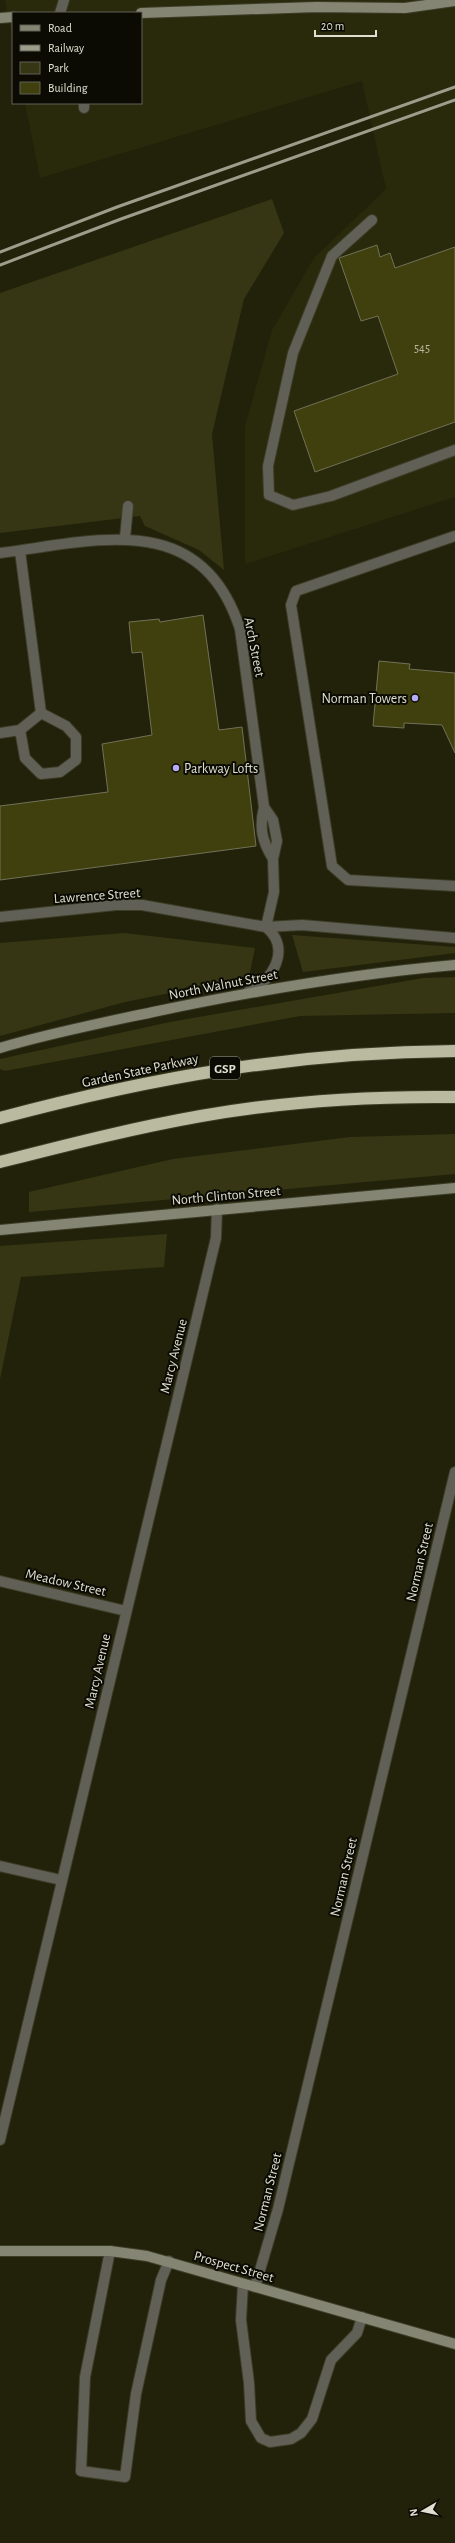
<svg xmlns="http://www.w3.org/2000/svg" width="455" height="2543" font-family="'Alegreya Sans',sans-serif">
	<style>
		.built { fill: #29290b }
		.green { fill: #363614 }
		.building { fill: #40400e; stroke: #717158 }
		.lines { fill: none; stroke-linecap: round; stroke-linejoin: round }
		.lane-casing { stroke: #3c3d27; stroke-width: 12 }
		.street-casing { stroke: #3c3d27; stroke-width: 12 }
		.secondary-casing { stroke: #3c3d27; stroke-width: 12 }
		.highway-casing { stroke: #3c3d27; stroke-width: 14 }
		.lane { stroke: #606056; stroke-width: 10 }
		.street { stroke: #606056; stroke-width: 10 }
		.secondary { stroke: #848573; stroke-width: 10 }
		.highway { stroke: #b9ba9f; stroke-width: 12 }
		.rail { stroke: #9d9d8c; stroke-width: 3 }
		.poi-dot { fill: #b5acf8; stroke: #0b0b03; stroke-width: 1.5 }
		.labels { text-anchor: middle; stroke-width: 4; stroke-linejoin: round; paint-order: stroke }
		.number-label { font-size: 12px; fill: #b7b8a1 }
		.shield { fill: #0b0b03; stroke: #9fa094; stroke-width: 1 }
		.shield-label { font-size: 13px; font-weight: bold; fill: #dfe0d2 }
		.street-label { font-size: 14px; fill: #dfe0d2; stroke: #0b0b03 }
		.poi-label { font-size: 14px; fill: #dfe0d2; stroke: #0b0b03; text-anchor: end }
	</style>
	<rect width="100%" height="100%" fill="#22220b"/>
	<path class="built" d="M 5,0 L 455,0 L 455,497 L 245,564 L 245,426 L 272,330 L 314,258 L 386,189 L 362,81 L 40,178 L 25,103 L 141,103 L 141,13 L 13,13 L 13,41 Z"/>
	<path class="green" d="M 272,199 L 284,233 L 244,299 L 212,434 L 224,570 L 199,550 L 145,526 L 140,516 L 0,533 L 0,293 Z
		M 124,933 L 255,948 L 249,977 L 125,1002 L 0,1036 L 0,943 Z
		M 292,935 L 455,947 L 455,953 L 303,972 Z
		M 455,977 L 455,1013 L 300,1016 L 5,1071 L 0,1069 L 0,1059 L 170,1022 L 423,978 Z
		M 455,1134 L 455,1174 L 29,1212 L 29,1192 L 173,1159 L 350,1137 Z
		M 167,1234 L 164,1267 L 21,1277 L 0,1379 L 0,1246 Z"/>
	<path class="building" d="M 377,245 L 380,257 L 390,253 L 395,268 L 455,247 L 455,422 L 315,472 L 294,411 L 398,374 L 378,316 L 361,321 L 339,258 Z
		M 203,615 L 219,730 L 242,727 L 256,846 L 0,880 L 0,806 L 108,792 L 102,744 L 152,735 L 142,652 L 132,653 L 129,622 L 159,619 L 160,622 Z
		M 379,661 L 410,664 L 409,669 L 455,673 L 455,753 L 442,725 L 404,723 L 404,728 L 373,726 Z"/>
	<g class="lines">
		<g class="lane-casing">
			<path id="lane" d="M 60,13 L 64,0
				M 84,108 L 84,103
				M 372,220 L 332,256 L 293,353 L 268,466 L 269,495 L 293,505 L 331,496 L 455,450
				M 455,536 L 296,591 L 291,605 L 332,866 L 348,880 L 455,886
				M 125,538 L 128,506
				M 0,553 C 96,541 201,508 240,629 L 264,807 C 259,828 262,841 273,859
				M 20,730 L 25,758 L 41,774 L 60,772 L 76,760 L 76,737 L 66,726 L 41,713
				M 0,733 L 20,730 L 41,713 L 20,551
				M 264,807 L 273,820 L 277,841 L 273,859 L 274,892 L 266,927
				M 110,2251 L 85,2377 L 81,2471 L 125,2477 L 136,2394 L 161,2280 L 169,2261"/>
		</g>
		<g class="street-casing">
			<path id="street" d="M 0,917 L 116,905 L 142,905 L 266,927 L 302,925 L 455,938
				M 248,992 C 273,981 292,948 266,927
				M 0,1581 L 126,1611
				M 0,1866 L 61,1880
				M 0,2140 L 216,1238 L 217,1209
				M 243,2284 L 241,2320 L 249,2383 L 251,2421 L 261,2438 L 270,2442 L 291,2439 L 301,2433 L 312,2419 L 331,2360 L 357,2333 L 362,2317
				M 255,2287 L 278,2209 L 455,1472"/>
		</g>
		<g class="secondary-casing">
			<path id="secondary" d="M 141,13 L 316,7 L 405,8 L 455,1
				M 0,18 L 13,17
				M 0,1048 C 50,1033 102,1023 153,1012 C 253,991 353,974 455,965
				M 0,1230 L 455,1188
				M 0,2251 L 110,2251 L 147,2256 L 455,2344"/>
		</g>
		<g class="highway-casing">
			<path id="highway" d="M 0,1118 C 154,1077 295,1052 455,1051
				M 0,1162 C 67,1145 133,1128 201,1116 C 285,1101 370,1096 455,1097"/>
		</g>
		<use href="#lane" class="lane"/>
		<use href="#street" class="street"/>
		<use href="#secondary" class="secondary"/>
		<use href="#highway" class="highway"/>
		<path class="rail" d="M 0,252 L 117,207 L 455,87
			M 0,265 L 121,219 L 455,100"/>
	</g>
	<g class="poi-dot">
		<circle cx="415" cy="698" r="4"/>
		<circle cx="176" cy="768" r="4"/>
	</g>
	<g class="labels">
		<g class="number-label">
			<text x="422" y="352">545</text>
		</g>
		<rect class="shield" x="210" y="1057" width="30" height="22" rx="3"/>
		<g class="shield-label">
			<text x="225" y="1073">GSP</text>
		</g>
		<g class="street-label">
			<text transform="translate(255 647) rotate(79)" y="5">Arch Street</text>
			<text transform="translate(97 895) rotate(-4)" y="5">Lawrence Street</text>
			<text transform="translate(223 984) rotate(-11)" y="5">North Walnut Street</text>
			<text transform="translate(140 1070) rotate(-12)" y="5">Garden State Parkway</text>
			<text transform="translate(226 1195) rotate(-5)" y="5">North Clinton Street</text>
			<text transform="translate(173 1356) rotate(-76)" y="5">Marcy Avenue</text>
			<text transform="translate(419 1562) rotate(-77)" y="5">Norman Street</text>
			<text transform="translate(66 1582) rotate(13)" y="5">Meadow Street</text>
			<text transform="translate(97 1671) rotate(-77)" y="5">Marcy Avenue</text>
			<text transform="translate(343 1877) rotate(-77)" y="5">Norman Street</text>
			<text transform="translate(267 2192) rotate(-76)" y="5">Norman Street</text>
			<text transform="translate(234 2266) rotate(16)" y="5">Prospect Street</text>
		</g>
		<g class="poi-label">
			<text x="407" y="703">Norman Towers</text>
			<text x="184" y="773" text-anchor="start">Parkway Lofts</text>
		</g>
	</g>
	<rect x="12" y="12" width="130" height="92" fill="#0b0b03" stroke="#606056"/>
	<rect x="20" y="25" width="20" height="6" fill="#848573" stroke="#606056"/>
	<text x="48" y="32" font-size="12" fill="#dfe0d2">Road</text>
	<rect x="20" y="45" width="20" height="6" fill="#9d9d8c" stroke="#606056"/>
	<text x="48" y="52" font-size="12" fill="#dfe0d2">Railway</text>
	<rect x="20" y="62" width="20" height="12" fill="#363614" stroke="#606056"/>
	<text x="48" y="72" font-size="12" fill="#dfe0d2">Park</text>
	<rect x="20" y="82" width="20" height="12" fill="#40400e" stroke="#606056"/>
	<text x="48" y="92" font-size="12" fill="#dfe0d2">Building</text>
	<g transform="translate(423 2511) rotate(261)" stroke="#0b0b03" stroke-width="3" paint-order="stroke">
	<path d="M0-3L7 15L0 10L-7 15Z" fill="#dfe0d2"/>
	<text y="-6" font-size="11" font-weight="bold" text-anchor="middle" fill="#dfe0d2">N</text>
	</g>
	<path d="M315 30v6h61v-6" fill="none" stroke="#dfe0d2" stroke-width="2"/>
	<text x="321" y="30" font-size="12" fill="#dfe0d2" stroke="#0b0b03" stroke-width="3" paint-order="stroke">20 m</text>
</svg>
